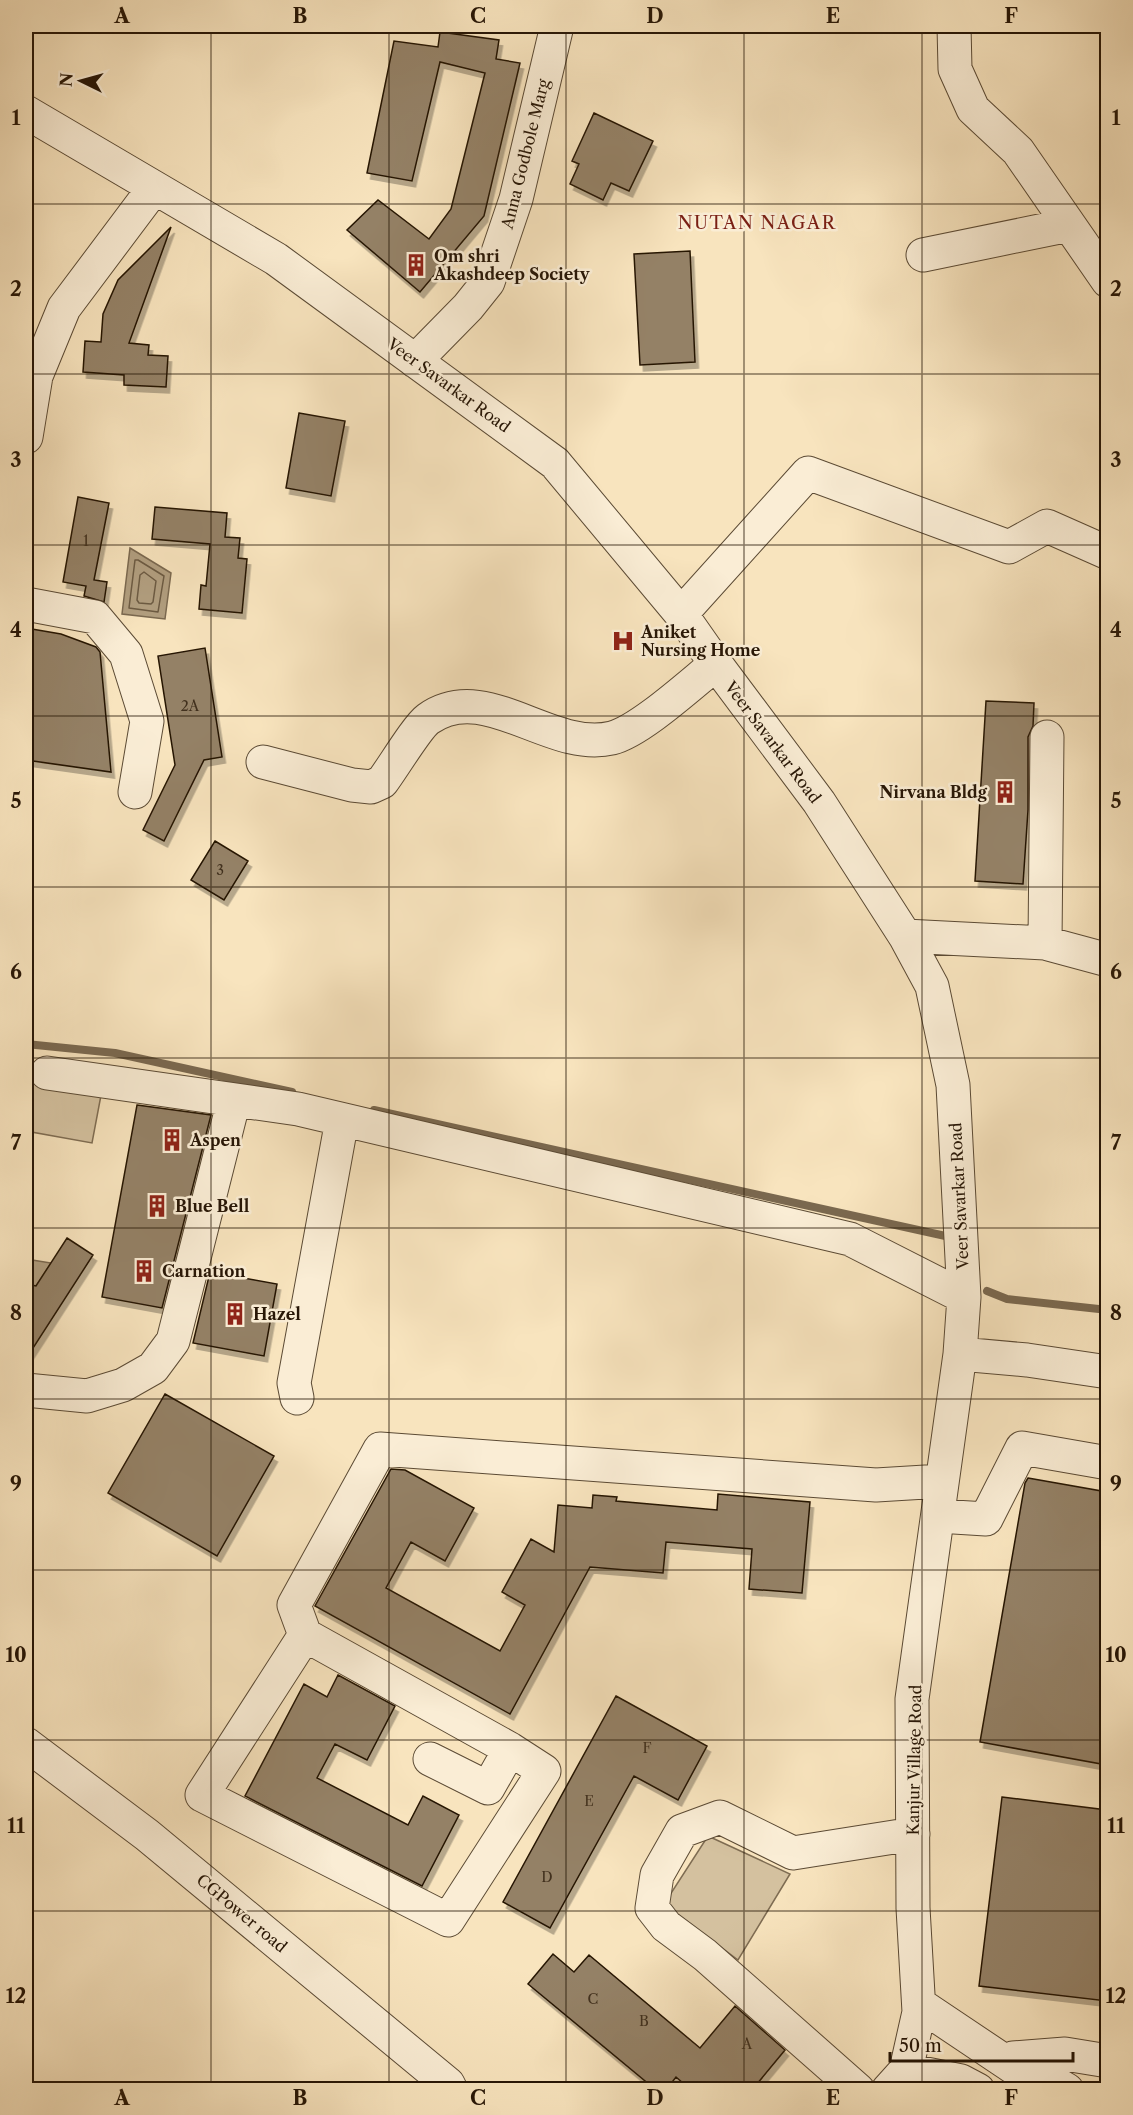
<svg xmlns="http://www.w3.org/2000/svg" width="1133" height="2115" font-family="'Libre Caslon Text',serif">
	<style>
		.green { fill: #d4c19f; stroke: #7e6c52; stroke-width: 1.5 }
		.water { fill: #b19e7f; stroke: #7a684f; stroke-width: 1.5 }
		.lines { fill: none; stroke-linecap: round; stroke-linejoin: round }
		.shore { stroke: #6c5a42; stroke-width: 1.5 }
		.stream { stroke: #7a684f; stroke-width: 8 }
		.building { fill: #948166; stroke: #271606; stroke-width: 1.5; filter: url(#shadow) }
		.minor-casing { stroke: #5b4a34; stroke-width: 35 }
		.minor { stroke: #faedd5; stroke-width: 33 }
		.grid { fill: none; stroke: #271606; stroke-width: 1.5; stroke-opacity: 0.55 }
		.labels { text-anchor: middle; stroke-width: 5; stroke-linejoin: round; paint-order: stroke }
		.number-label { font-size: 14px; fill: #42311e }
		.street-label { font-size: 16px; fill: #271606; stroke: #faedd5 }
		.poi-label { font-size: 16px; font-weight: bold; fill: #271606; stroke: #faedd5; text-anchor: start }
		.neighbourhood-label { font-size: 18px; letter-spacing: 1.5px; fill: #7a1f14; stroke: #faedd5 }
		.neatline { fill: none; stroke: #271606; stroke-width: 2 }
		.grid-label { font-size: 20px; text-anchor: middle; font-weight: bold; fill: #271606 }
	</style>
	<defs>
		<filter id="shadow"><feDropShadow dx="3.5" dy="6" stdDeviation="0" flood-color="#0004"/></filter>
	</defs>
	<rect width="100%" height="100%" fill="#f8e4be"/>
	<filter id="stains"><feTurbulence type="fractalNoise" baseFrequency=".00333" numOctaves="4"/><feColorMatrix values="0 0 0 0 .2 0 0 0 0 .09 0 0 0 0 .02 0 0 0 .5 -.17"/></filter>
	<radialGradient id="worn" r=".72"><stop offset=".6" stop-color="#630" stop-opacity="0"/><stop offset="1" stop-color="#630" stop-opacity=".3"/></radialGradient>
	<path class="green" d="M 26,1076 L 102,1090 L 92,1143 L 26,1131 Z
		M 708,1836 L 790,1874 L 738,1960 L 664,1904 Z"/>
	<path class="water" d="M 130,548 L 171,573 L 165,619 L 122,614 Z
		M 26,1259 L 51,1263 L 36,1286 L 26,1284 Z"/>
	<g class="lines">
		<path class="shore" d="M 135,560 L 138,560 L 164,576 L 158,612 L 129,608 Z
			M 144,572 L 156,581 L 153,602 L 151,604 L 139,603 L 137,600 L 140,575 Z"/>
		<path class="stream" d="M 26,1044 L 115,1053 L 292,1092
			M 374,1110 L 950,1237
			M 987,1291 L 1007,1299 L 1108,1310"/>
	</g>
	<path class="building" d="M 440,32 L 499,40 L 496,59 L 520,63 L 484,216 L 420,292 L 347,230 L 378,200 L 429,239 L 451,209 L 485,73 L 440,62 L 412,181 L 367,173 L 394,41 L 438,47 Z
		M 594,113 L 653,141 L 629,191 L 611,183 L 603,200 L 570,184 L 579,164 L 572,161 Z
		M 171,227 L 129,343 L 149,345 L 148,355 L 168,356 L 166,387 L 124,385 L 124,375 L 83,372 L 85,341 L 101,342 L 103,314 L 118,280 Z
		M 690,251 L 695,362 L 640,365 L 634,254 Z
		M 299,413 L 345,421 L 331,496 L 286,488 Z
		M 78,497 L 109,503 L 94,580 L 107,582 L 104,602 L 84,596 L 86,586 L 63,582 Z
		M 155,507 L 227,513 L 225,537 L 240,538 L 238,558 L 247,559 L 242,613 L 199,609 L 201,585 L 206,586 L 210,544 L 152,539 Z
		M 26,628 L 61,634 L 96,647 L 100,652 L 111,772 L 26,760 Z
		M 205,648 L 222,757 L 204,760 L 164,841 L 143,830 L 175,765 L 158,656 Z
		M 986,701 L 1034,703 L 1033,726 L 1028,737 L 1028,810 L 1023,884 L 975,881 Z
		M 215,841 L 248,861 L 224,900 L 191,880 Z
		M 137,1105 L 211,1115 L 162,1308 L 102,1297 Z
		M 67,1238 L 93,1255 L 26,1359 L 26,1284 L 36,1286 Z
		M 210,1272 L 277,1284 L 264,1356 L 193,1343 Z
		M 165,1394 L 274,1456 L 217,1556 L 108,1493 Z
		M 391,1469 L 405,1470 L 474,1508 L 445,1561 L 411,1542 L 386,1588 L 500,1651 L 525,1605 L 502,1592 L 531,1539 L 554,1552 L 558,1505 L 592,1508 L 593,1495 L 617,1497 L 616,1501 L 717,1510 L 718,1494 L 810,1502 L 802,1593 L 749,1589 L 752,1549 L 666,1542 L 663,1573 L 590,1567 L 510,1714 L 315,1606 Z
		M 1028,1478 L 1107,1492 L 1107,1765 L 980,1742 L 1025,1483 Z
		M 338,1675 L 395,1706 L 367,1760 L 335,1744 L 317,1778 L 408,1825 L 423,1796 L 459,1815 L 422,1886 L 245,1796 L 304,1684 L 327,1697 Z
		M 616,1696 L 707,1746 L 678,1800 L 634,1776 L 550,1928 L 503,1902 Z
		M 1002,1797 L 1107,1810 L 1107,2001 L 979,1986 Z
		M 553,1954 L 574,1972 L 589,1955 L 700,2048 L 735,2006 L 785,2050 L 752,2090 L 691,2090 L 676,2077 L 666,2090 L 656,2090 L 528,1984 Z"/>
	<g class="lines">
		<g class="minor-casing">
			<path id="minor" d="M 954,26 L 955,69 L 973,109 L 1018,151 L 1108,281
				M 26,112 L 276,259 L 555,463 L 681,614 L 716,664 L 819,802 L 905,936 L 932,986 L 953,1085 L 964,1297 L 960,1354 L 912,1699 L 913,1908 L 919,2012 L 906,2070 L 888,2090
				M 923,255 L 1069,225
				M 415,361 L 468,307 L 488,282 L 516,199 L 557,26
				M 26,437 L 36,376 L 64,308 L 154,188
				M 26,604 L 95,617 L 126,654 L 147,721 L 135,792
				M 681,614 L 808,473 L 1009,547 L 1047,526 L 1108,553
				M 263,762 L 352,785 L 371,787 L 382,782 C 392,769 417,727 428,719 C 485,678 550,753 612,738 C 640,731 691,684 716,664
				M 905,936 L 1045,943 L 1108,960
				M 1045,943 L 1047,737
				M 47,1073 L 298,1109 L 850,1239 L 964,1297
				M 960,1354 L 1027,1360 L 1108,1372
				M 26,1390 L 87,1396 L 123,1385 L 153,1368 L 173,1341 L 234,1100
				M 297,1398 L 294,1383 L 342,1120
				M 938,1516 L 986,1519 L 1022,1448 L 1108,1463
				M 305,1635 L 202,1795 L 448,1920 L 544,1771 L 510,1749 L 305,1635 L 294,1605 L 380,1449 L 876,1485 L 942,1481
				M 26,1744 L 147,1835 L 448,2084 L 451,2090
				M 430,1759 L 488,1788 L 510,1749
				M 919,2004 L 1016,2069 L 1039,2070 L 1050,2080 L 1067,2090
				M 1013,2058 L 1065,2054 L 1108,2061
				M 906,2070 L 961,2081 L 978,2090
				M 858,2090 L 705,1955 L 666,1926 L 652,1908 L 657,1875 L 682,1831 L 720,1817 L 793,1853 L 913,1834"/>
		</g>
		<use href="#minor" class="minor"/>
	</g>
	<path class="grid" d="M 211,26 L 211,2090M 389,26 L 389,2090M 566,26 L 566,2090M 744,26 L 744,2090M 922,26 L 922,2090M 26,204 L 1108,204M 26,374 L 1108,374M 26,545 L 1108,545M 26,716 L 1108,716M 26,887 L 1108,887M 26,1058 L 1108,1058M 26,1228 L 1108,1228M 26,1399 L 1108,1399M 26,1570 L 1108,1570M 26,1740 L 1108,1740M 26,1911 L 1108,1911"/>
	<defs>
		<g id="building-bare" transform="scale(1.8)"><path d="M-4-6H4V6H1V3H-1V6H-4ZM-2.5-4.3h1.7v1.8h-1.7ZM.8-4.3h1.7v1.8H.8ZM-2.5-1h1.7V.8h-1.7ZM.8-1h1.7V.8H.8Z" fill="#8f2418" stroke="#faedd5" stroke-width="2.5" paint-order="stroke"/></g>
		<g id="hospital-bare" transform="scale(1.8)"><path d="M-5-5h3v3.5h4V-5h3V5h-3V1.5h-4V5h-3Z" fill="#8f2418" stroke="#faedd5" stroke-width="2.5" paint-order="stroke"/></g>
	</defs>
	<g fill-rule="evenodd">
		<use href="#building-bare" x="416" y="265"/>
		<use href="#hospital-bare" x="623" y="641"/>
		<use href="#building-bare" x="1005" y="792"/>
		<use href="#building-bare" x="172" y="1140"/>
		<use href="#building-bare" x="157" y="1206"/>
		<use href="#building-bare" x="144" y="1271"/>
		<use href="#building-bare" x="235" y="1314"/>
	</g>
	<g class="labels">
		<g class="number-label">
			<text x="86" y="546">1</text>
			<text x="190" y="711">2A</text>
			<text x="220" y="875">3</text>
			<text x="647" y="1753">F</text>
			<text x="589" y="1806">E</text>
			<text x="547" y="1882">D</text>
			<text x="593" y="2004">C</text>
			<text x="644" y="2026">B</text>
			<text x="747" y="2049">A</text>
		</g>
		<g class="street-label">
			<text transform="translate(525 154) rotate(-76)" y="6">Anna Godbole Marg</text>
			<text transform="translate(449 385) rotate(36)" y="6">Veer Savarkar Road</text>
			<text transform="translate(773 742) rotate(53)" y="6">Veer Savarkar Road</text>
			<text transform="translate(959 1196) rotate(-93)" y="6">Veer Savarkar Road</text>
			<text transform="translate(914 1760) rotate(-89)" y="6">Kanjur Village Road</text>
			<text transform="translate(242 1913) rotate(40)" y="6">CGPower road</text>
		</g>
		<g class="poi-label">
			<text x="434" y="262">Om shri<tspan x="434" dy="18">Akashdeep Society</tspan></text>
			<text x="641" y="638">Aniket<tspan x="641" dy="18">Nursing Home</tspan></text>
			<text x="987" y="798" text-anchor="end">Nirvana Bldg</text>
			<text x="190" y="1146">Aspen</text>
			<text x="175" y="1212">Blue Bell</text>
			<text x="162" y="1277">Carnation</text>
			<text x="253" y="1320">Hazel</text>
		</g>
		<g class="neighbourhood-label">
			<text x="757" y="229">NUTAN NAGAR</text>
		</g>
	</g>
	<rect width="1133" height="2115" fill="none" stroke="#f8e4be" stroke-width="66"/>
	<g transform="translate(81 81) rotate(275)" stroke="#faedd5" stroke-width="4.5" paint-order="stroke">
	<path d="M0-4.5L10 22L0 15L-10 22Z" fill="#271606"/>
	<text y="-9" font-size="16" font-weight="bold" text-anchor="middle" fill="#271606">N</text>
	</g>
	<path d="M890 2052v9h183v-9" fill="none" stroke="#271606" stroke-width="3"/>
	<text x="899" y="2052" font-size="18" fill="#271606" stroke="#faedd5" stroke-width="4.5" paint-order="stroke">50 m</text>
	<rect x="33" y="33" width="1067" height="2049" class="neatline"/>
	<g class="grid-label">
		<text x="122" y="23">A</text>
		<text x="300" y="23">B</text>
		<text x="478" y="23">C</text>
		<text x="655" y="23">D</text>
		<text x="833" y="23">E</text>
		<text x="1011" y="23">F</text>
		<text x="16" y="125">1</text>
		<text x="1116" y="125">1</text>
		<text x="16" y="296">2</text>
		<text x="1116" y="296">2</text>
		<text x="16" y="467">3</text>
		<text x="1116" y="467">3</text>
		<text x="16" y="637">4</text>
		<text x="1116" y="637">4</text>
		<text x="16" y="808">5</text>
		<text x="1116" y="808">5</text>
		<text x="16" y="979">6</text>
		<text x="1116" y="979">6</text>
		<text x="16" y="1150">7</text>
		<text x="1116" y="1150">7</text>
		<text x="16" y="1320">8</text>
		<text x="1116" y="1320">8</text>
		<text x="16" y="1491">9</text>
		<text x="1116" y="1491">9</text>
		<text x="16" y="1662">10</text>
		<text x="1116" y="1662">10</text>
		<text x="16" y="1833">11</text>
		<text x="1116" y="1833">11</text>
		<text x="16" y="2003">12</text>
		<text x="1116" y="2003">12</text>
		<text x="122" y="2105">A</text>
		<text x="300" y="2105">B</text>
		<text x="478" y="2105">C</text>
		<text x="655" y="2105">D</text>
		<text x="833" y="2105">E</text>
		<text x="1011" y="2105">F</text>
	</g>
	<rect width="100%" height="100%" filter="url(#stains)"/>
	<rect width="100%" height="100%" fill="url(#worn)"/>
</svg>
